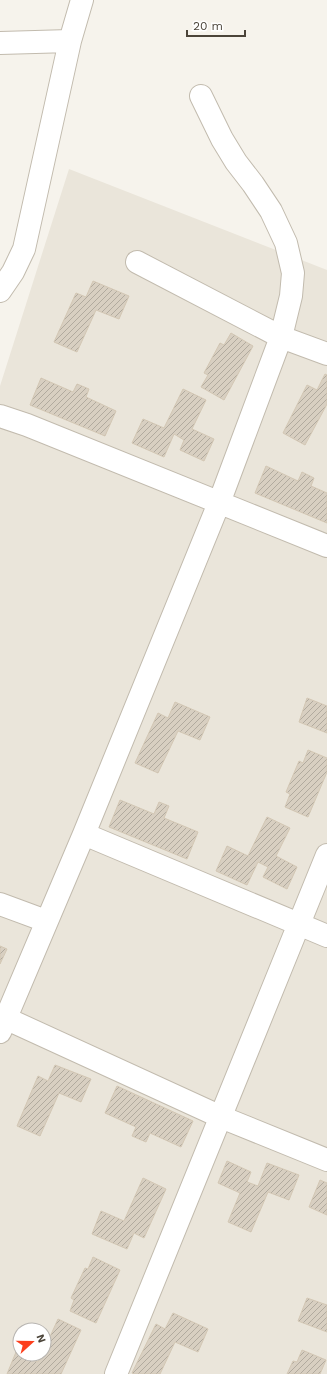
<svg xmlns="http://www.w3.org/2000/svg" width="327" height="1374" font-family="'Work Sans',sans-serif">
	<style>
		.residential { fill: #eae5da; fill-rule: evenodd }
		.building { fill: url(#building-hatch); stroke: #d3c7b4 }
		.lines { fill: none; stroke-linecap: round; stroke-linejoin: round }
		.minor-casing { stroke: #c2bbae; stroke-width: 24 }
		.minor { stroke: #fff; stroke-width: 22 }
	</style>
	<defs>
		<pattern id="building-hatch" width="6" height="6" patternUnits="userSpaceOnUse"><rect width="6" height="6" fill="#d8cfc1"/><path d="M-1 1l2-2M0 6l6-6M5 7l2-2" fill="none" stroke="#b1aa9e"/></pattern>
	</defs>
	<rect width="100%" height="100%" fill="#f6f3ec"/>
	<path class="residential" d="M 69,169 L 327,270 L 327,1374 L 0,1374 L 0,386 ZM 20,1330 L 44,1330 L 44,1354 L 20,1354 Z"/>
	<path class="building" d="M 93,281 L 129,296 L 119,319 L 96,310 L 77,352 L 54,342 L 76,293 L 86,297 Z
		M 231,333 L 253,346 L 224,400 L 201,387 L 208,375 L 204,373 L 220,343 L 224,345 Z
		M 325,374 L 327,375 L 327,404 L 305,445 L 283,433 L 307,385 L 317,390 Z
		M 41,378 L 73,392 L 77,384 L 89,389 L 86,397 L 116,411 L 105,436 L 30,405 Z
		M 183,389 L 206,400 L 192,429 L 214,439 L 204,461 L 180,450 L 184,440 L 174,434 L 164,457 L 132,443 L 143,419 L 164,428 Z
		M 266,466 L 298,481 L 302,472 L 314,478 L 311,486 L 327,493 L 327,523 L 255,493 Z
		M 307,698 L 327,706 L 327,733 L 299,722 Z
		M 175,702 L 210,717 L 200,740 L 178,731 L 158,773 L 135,763 L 158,713 L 168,718 Z
		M 308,750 L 327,758 L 327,772 L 308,817 L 285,807 L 290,794 L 286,792 L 299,761 L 303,763 Z
		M 120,800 L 154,814 L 159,802 L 169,806 L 164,818 L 198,832 L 187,859 L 109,827 Z
		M 267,817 L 290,828 L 276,856 L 297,867 L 287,889 L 263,877 L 268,867 L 258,862 L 247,885 L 216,871 L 227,846 L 248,856 Z
		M 0,946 L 7,949 L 0,964 Z
		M 55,1065 L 91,1079 L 81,1102 L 59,1093 L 40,1136 L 17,1126 L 38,1076 L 48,1081 Z
		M 117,1086 L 193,1121 L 181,1147 L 150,1133 L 146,1142 L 132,1136 L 136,1127 L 105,1113 Z
		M 227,1161 L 251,1172 L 247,1182 L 258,1186 L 267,1163 L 299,1175 L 289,1200 L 268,1192 L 251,1232 L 228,1222 L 240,1193 L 218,1183 Z
		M 143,1178 L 166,1189 L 144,1238 L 134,1233 L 127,1249 L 92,1234 L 101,1211 L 124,1221 Z
		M 320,1180 L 327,1183 L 327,1215 L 309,1207 Z
		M 93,1257 L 120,1270 L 96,1323 L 70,1311 L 74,1300 L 71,1298 L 85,1268 L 88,1269 Z
		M 307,1298 L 327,1305 L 327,1332 L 298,1321 Z
		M 173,1313 L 208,1329 L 198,1352 L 175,1342 L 160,1374 L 135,1374 L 132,1373 L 156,1324 L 165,1329 Z
		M 58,1319 L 81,1330 L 61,1374 L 7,1374 L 16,1352 L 38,1362 L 42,1354 L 44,1354 L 44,1350 Z
		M 302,1350 L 326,1360 L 320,1374 L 287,1374 L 293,1361 L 297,1362 Z"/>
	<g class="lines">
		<g class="minor-casing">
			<path id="minor" d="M 0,43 L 70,41
				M 137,262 L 281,337 L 327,354
				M 0,291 L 13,272 L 24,249 L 70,41 L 82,0
				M 0,416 L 27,425 L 327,546
				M 84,834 L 327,936
				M 0,904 L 46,921
				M 5,1018 L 221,1117 L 327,1160
				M 0,1032 L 84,834 L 219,503 L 281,337 L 291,296 L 293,273 L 286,243 L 271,211 L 253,184 L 236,162 L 222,139 L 201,96
				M 116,1374 L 327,855"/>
		</g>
		<use href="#minor" class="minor"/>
	</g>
	<g transform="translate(32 1342) rotate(69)"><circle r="19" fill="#ffffff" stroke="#b7b4b0"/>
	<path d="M0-3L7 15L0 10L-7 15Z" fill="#fc3f1d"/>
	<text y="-6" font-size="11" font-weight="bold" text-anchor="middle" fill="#4b4439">N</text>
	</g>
	<path d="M187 30v6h58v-6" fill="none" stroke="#4b4439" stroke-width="2"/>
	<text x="193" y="30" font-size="12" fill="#4b4439" stroke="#ffffff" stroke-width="3" paint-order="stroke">20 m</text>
</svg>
